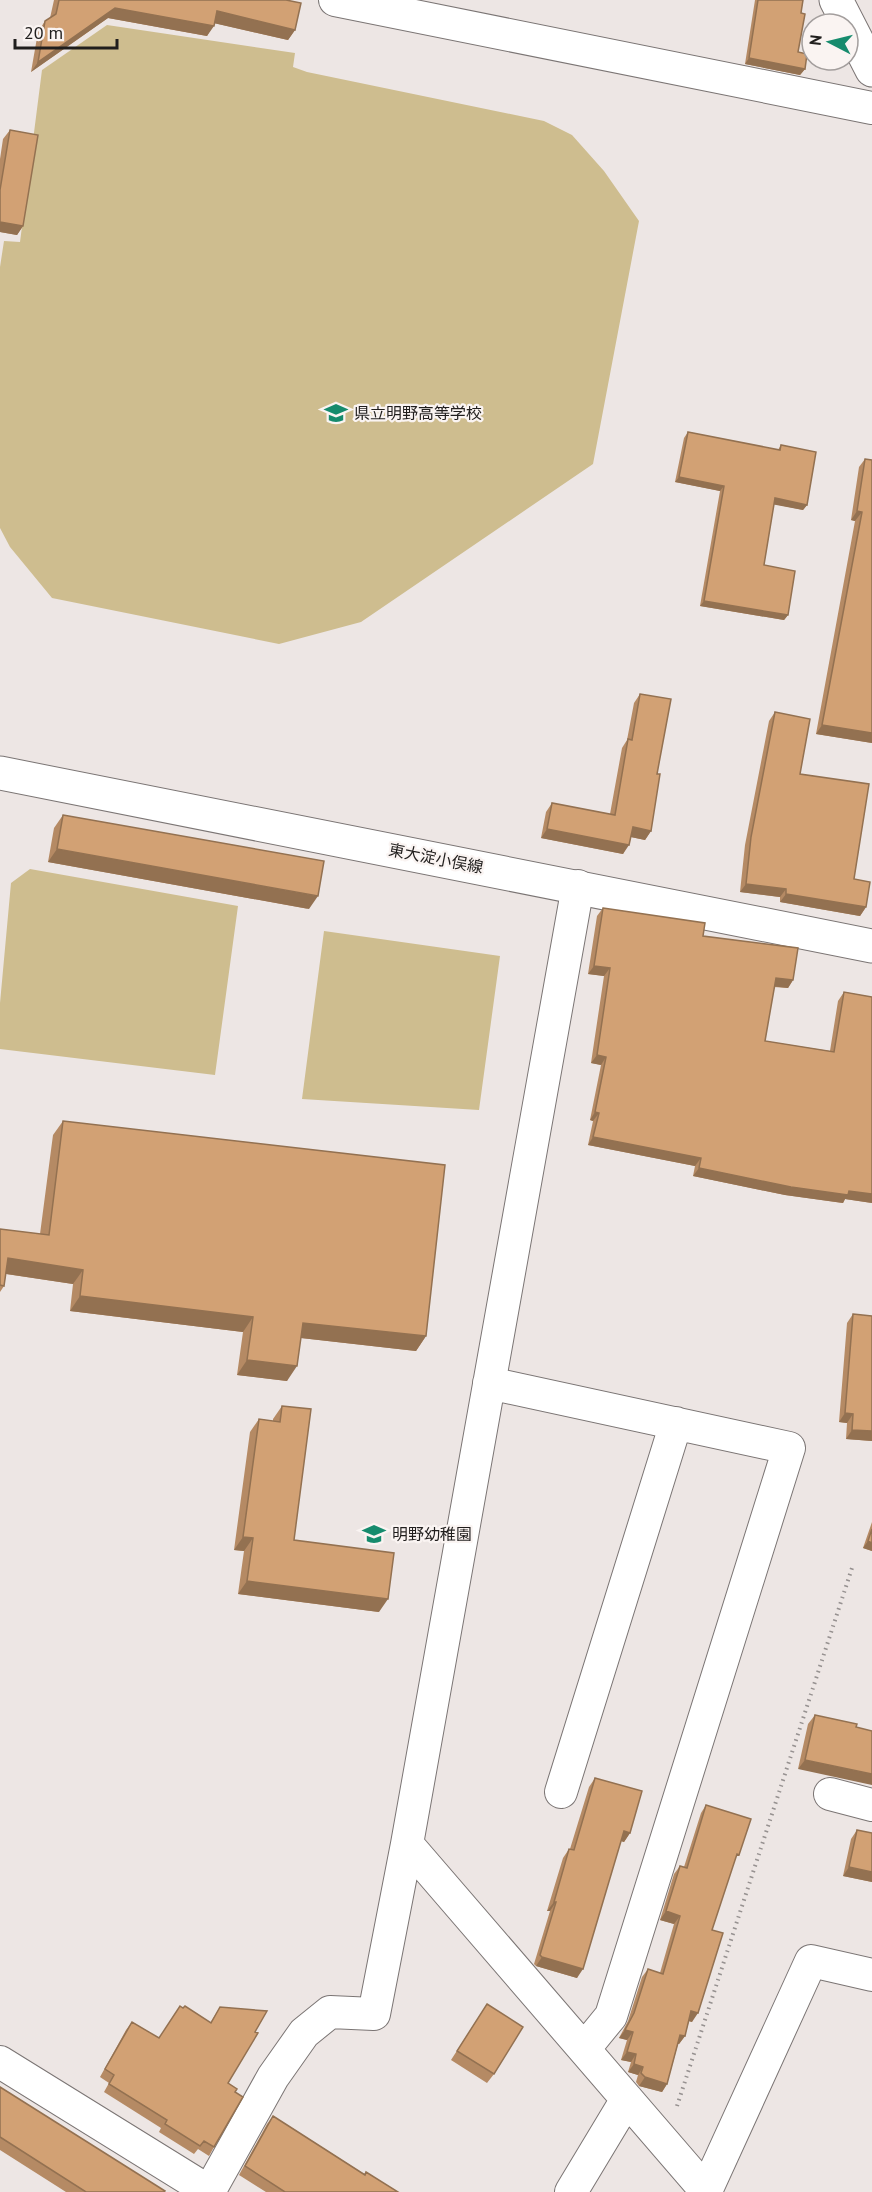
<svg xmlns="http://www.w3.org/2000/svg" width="872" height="2192" font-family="'PT Sans','Noto Sans JP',sans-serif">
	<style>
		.green { fill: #cebd8f }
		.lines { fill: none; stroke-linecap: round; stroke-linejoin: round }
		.minor-casing { stroke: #7b7574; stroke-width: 34 }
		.secondary-casing { stroke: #7b7574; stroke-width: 35 }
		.path { stroke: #969190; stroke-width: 4; stroke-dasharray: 1.5 4.5; stroke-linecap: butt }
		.minor { stroke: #fff; stroke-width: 32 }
		.secondary { stroke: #fff; stroke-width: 33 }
		.wall { fill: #b58a64 }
		.shaded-wall { fill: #937151 }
		.building { fill: #d2a174; stroke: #937151; stroke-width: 1.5 }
		.labels { text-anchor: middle; stroke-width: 4.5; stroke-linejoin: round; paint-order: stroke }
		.poi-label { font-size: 16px; fill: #201e1d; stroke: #faf4f2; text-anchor: start }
		.street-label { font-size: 16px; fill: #201e1d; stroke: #faf4f2 }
	</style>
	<rect width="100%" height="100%" fill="#ede6e4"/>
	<path class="green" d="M 107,25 L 295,53 L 293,67 L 307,72 L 544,121 L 572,135 L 604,171 L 639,221 L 593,464 L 361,622 L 279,644 L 52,598 L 10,547 L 0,528 L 0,267 L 4,241 L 20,242 L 42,70 Z
		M 30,869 L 238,906 L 215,1075 L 0,1049 L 0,1003 L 11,883 Z
		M 324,931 L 500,956 L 479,1110 L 302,1099 Z"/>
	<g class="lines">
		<g class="minor-casing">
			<path id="minor" d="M 335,0 L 872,108
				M 489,1383 L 789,1448 L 611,2016 L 584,2049
				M 561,1792 L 676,1423
				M 830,1794 L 872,1805
				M 407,1844 L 707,2192
				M 0,2062 L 210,2192
				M 706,2191 L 811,1961 L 872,1975
				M 209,2192 L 273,2077 L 304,2033 L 330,2012 L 374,2014 L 407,1844 L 578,886
				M 571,2192 L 627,2099"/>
		</g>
		<g class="secondary-casing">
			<path id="secondary" d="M 836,0 L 872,70
				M 0,773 L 872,946"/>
		</g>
		<path class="path" d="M 677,2106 L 852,1568"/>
		<use href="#minor" class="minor"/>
		<use href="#secondary" class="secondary"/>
	</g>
	<path class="wall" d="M 54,0 L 286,0 L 295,30 L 288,40 L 214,23 L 207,36 L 108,18 L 31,72 L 38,32 L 45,21 L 50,18 Z
		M 755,0 L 803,0 L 801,13 L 798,52 L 805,69 L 800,75 L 745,64 Z
		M 10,130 L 23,226 L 17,235 L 0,232 L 0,159 L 3,139 Z
		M 688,432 L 778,450 L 781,445 L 807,505 L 803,510 L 774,504 L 764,565 L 788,615 L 784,620 L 700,606 L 720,491 L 675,482 L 684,438 Z
		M 865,459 L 872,460 L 872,743 L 816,734 L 855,521 L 851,520 L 859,467 Z
		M 640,694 L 657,774 L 651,831 L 645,840 L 631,837 L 623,854 L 541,838 L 546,812 L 552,803 L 610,814 L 622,748 L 627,740 L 634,703 Z
		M 775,712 L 800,774 L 854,879 L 866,907 L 860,916 L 780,902 L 780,897 L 740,892 L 745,845 L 769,721 Z
		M 63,815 L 309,909 L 48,862 L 54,828 Z
		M 603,908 L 703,936 L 793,980 L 788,988 L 774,987 L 765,1041 L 830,1051 L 838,1001 L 844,992 L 872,997 L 872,1203 L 845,1199 L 843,1203 L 785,1195 L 693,1176 L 695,1166 L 588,1145 L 593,1121 L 590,1120 L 601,1065 L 591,1063 L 604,976 L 588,974 L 597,916 Z
		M 63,1121 L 426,1336 L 416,1351 L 301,1338 L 287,1381 L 237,1375 L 243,1332 L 70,1311 L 73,1284 L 6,1274 L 4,1286 L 0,1292 L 0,1229 L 40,1234 L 53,1135 Z
		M 853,1314 L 872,1441 L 846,1439 L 847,1423 L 839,1422 L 847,1323 Z
		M 282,1406 L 294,1540 L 379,1612 L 238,1594 L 244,1551 L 234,1550 L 250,1432 L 259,1419 L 273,1421 L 273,1419 Z
		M 872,1522 L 872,1551 L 863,1548 Z
		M 815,1715 L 856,1727 L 798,1769 L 808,1724 Z
		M 595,1778 L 630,1833 L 624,1842 L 621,1841 L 577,1978 L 536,1966 L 534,1964 L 550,1911 L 547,1911 L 563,1858 L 569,1849 L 570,1849 L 589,1787 Z
		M 706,1805 L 734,1862 L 712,1930 L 692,2022 L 689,2021 L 685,2036 L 679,2044 L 678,2044 L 667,2084 L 662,2092 L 639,2086 L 636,2082 L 638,2075 L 628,2072 L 631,2062 L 621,2060 L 627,2040 L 619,2038 L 628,2021 L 642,1977 L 648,1969 L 660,1973 L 674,1924 L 660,1920 L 674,1874 L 680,1866 L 684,1867 L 701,1813 Z
		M 857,1830 L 872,1882 L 843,1876 L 851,1839 Z
		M 487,2004 L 494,2074 L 487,2083 L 451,2060 Z
		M 220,2007 L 255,2032 L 228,2083 L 235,2092 L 214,2147 L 209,2156 L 198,2149 L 194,2154 L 159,2132 L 161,2128 L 104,2092 L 109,2083 L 100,2077 L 126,2030 L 132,2022 L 158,2038 L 210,2023 Z
		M 0,2087 L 164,2192 L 66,2192 L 0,2150 Z
		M 273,2116 L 364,2174 L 366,2172 L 398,2192 L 266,2192 L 239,2175 L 267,2124 Z"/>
	<path class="shaded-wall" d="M 115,8 L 214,26 L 207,36 L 108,18 L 31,72 L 38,62 Z
		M 217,11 L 295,30 L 288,40 L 209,22 Z
		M 749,58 L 805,69 L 800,75 L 745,64 Z
		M 0,222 L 23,226 L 17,235 L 0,232 Z
		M 679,477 L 724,486 L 720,491 L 675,482 Z
		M 775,498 L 807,505 L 803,510 L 771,504 Z
		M 857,511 L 862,512 L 855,521 L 851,520 Z
		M 704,601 L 788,615 L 784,620 L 700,606 Z
		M 822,725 L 872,733 L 872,743 L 816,734 Z
		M 633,827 L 651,831 L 645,840 L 626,836 Z
		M 547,829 L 629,845 L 623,854 L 541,838 Z
		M 57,849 L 318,896 L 309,909 L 48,862 Z
		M 746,884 L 786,889 L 780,897 L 740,892 Z
		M 786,894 L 866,907 L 860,916 L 780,902 Z
		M 594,966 L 610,968 L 604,976 L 588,974 Z
		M 776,978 L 793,980 L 788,988 L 770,986 Z
		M 597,1055 L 606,1057 L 601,1065 L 591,1063 Z
		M 595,1112 L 599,1113 L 593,1121 L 590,1120 Z
		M 593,1137 L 701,1158 L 695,1166 L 588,1145 Z
		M 699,1168 L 872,1194 L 872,1203 L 845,1199 L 843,1203 L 785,1195 L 693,1176 Z
		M 8,1258 L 83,1270 L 73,1284 L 0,1273 Z
		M 80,1296 L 253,1317 L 243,1332 L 70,1311 Z
		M 303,1323 L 426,1336 L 416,1351 L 292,1337 Z
		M 247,1360 L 297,1366 L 287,1381 L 237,1375 Z
		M 845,1413 L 853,1414 L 847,1423 L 839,1422 Z
		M 852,1430 L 872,1431 L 872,1441 L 846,1439 Z
		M 243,1537 L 253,1538 L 244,1551 L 234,1550 Z
		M 868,1541 L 872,1543 L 872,1551 L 863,1548 Z
		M 247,1581 L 388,1599 L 379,1612 L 238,1594 Z
		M 805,1760 L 872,1774 L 872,1785 L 798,1769 Z
		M 624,1831 L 630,1833 L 624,1842 L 618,1840 Z
		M 849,1867 L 872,1872 L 872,1882 L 843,1876 Z
		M 554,1902 L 556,1902 L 550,1911 L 547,1911 Z
		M 666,1911 L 680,1916 L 674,1924 L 660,1920 Z
		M 542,1957 L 583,1969 L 577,1978 L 536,1966 Z
		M 691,2011 L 698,2013 L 692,2022 L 685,2020 Z
		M 625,2030 L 633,2032 L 627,2040 L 619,2038 Z
		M 680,2035 L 685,2036 L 679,2044 L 675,2043 Z
		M 627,2052 L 636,2054 L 631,2062 L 621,2060 Z
		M 634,2064 L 643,2067 L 638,2075 L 628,2072 Z
		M 645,2077 L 667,2084 L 662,2092 L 639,2086 Z"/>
	<path class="building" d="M 59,0 L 286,0 L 301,3 L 295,30 L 217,11 L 214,26 L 115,8 L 38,62 L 45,21 L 56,14 Z
		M 758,0 L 803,0 L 801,13 L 805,14 L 798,52 L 807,54 L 805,69 L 749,58 Z
		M 10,130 L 38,135 L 23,226 L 0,222 L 0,190 Z
		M 688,432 L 780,450 L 781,445 L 816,452 L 807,505 L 775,498 L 764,565 L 795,571 L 788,615 L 704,601 L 724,486 L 679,477 Z
		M 865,459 L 872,460 L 872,733 L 822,725 L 862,512 L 857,511 Z
		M 640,694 L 671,699 L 657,774 L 660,774 L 651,831 L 633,827 L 629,845 L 547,829 L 552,803 L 615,815 L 628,739 L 632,740 Z
		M 775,712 L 810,719 L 800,774 L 869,784 L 854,879 L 870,882 L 866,907 L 786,894 L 786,889 L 746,884 L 751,837 Z
		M 63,815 L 324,861 L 318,896 L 57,849 Z
		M 603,908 L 705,923 L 703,936 L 798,948 L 793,980 L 776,978 L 765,1041 L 834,1052 L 844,992 L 872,997 L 872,1194 L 849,1191 L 848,1195 L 791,1187 L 699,1168 L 701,1158 L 593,1137 L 599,1113 L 595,1112 L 606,1057 L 597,1055 L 610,968 L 594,966 Z
		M 63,1121 L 445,1165 L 426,1336 L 303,1323 L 297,1366 L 247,1360 L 253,1317 L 80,1296 L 83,1270 L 8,1258 L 4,1286 L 0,1285 L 0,1229 L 49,1235 Z
		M 853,1314 L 872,1316 L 872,1431 L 852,1430 L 853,1414 L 845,1413 Z
		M 282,1406 L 311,1409 L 294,1540 L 394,1553 L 388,1599 L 247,1581 L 253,1538 L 243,1537 L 259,1419 L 280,1422 Z
		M 872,1529 L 872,1543 L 868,1541 Z
		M 815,1715 L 857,1724 L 856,1727 L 872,1731 L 872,1774 L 805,1760 Z
		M 595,1778 L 642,1791 L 630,1833 L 624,1831 L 583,1969 L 542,1957 L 540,1955 L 556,1902 L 554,1902 L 569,1849 L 574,1850 Z
		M 706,1805 L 751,1819 L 739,1855 L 737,1854 L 712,1930 L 723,1933 L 698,2013 L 691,2011 L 685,2036 L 680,2035 L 667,2084 L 645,2077 L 641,2073 L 643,2067 L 634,2064 L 636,2054 L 627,2052 L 633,2032 L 625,2030 L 634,2013 L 648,1969 L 663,1974 L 680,1916 L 666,1911 L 680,1866 L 687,1868 Z
		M 857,1830 L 872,1833 L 872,1872 L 849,1867 Z
		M 487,2004 L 523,2027 L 494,2074 L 457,2051 Z
		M 180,2006 L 183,2008 L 185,2006 L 211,2023 L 220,2007 L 267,2011 L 255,2032 L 258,2033 L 228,2083 L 237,2089 L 235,2092 L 243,2097 L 214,2147 L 204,2141 L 200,2146 L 165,2124 L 167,2120 L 109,2084 L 114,2075 L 105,2069 L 132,2022 L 159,2038 Z
		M 0,2087 L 165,2191 L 164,2192 L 86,2192 L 0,2137 Z
		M 273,2116 L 365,2175 L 366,2172 L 398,2192 L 285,2192 L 245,2166 Z"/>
	<defs>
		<g id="school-bare" transform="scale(1.8)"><path d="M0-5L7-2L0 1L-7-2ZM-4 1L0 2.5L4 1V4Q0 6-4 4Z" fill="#168b6d" stroke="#faf4f2" stroke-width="2.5" paint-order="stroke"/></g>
	</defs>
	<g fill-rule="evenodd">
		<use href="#school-bare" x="336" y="413"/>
		<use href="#school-bare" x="374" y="1534"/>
	</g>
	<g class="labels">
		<g class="poi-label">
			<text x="354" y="419">県立明野高等学校</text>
			<text x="392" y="1540">明野幼稚園</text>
		</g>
		<g class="street-label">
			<text transform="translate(436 858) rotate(11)" y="6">東大淀小俣線</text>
		</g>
	</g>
	<g transform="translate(830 42) rotate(277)"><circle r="28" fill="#faf4f2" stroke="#a39e9d" stroke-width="1.5"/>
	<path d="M0-4.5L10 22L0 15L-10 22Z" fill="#168b6d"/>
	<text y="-9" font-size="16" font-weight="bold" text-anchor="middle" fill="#201e1d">N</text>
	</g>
	<path d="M15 39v9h102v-9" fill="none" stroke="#201e1d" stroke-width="3"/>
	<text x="24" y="39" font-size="18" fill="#201e1d" stroke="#faf4f2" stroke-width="4.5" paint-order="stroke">20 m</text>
</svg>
